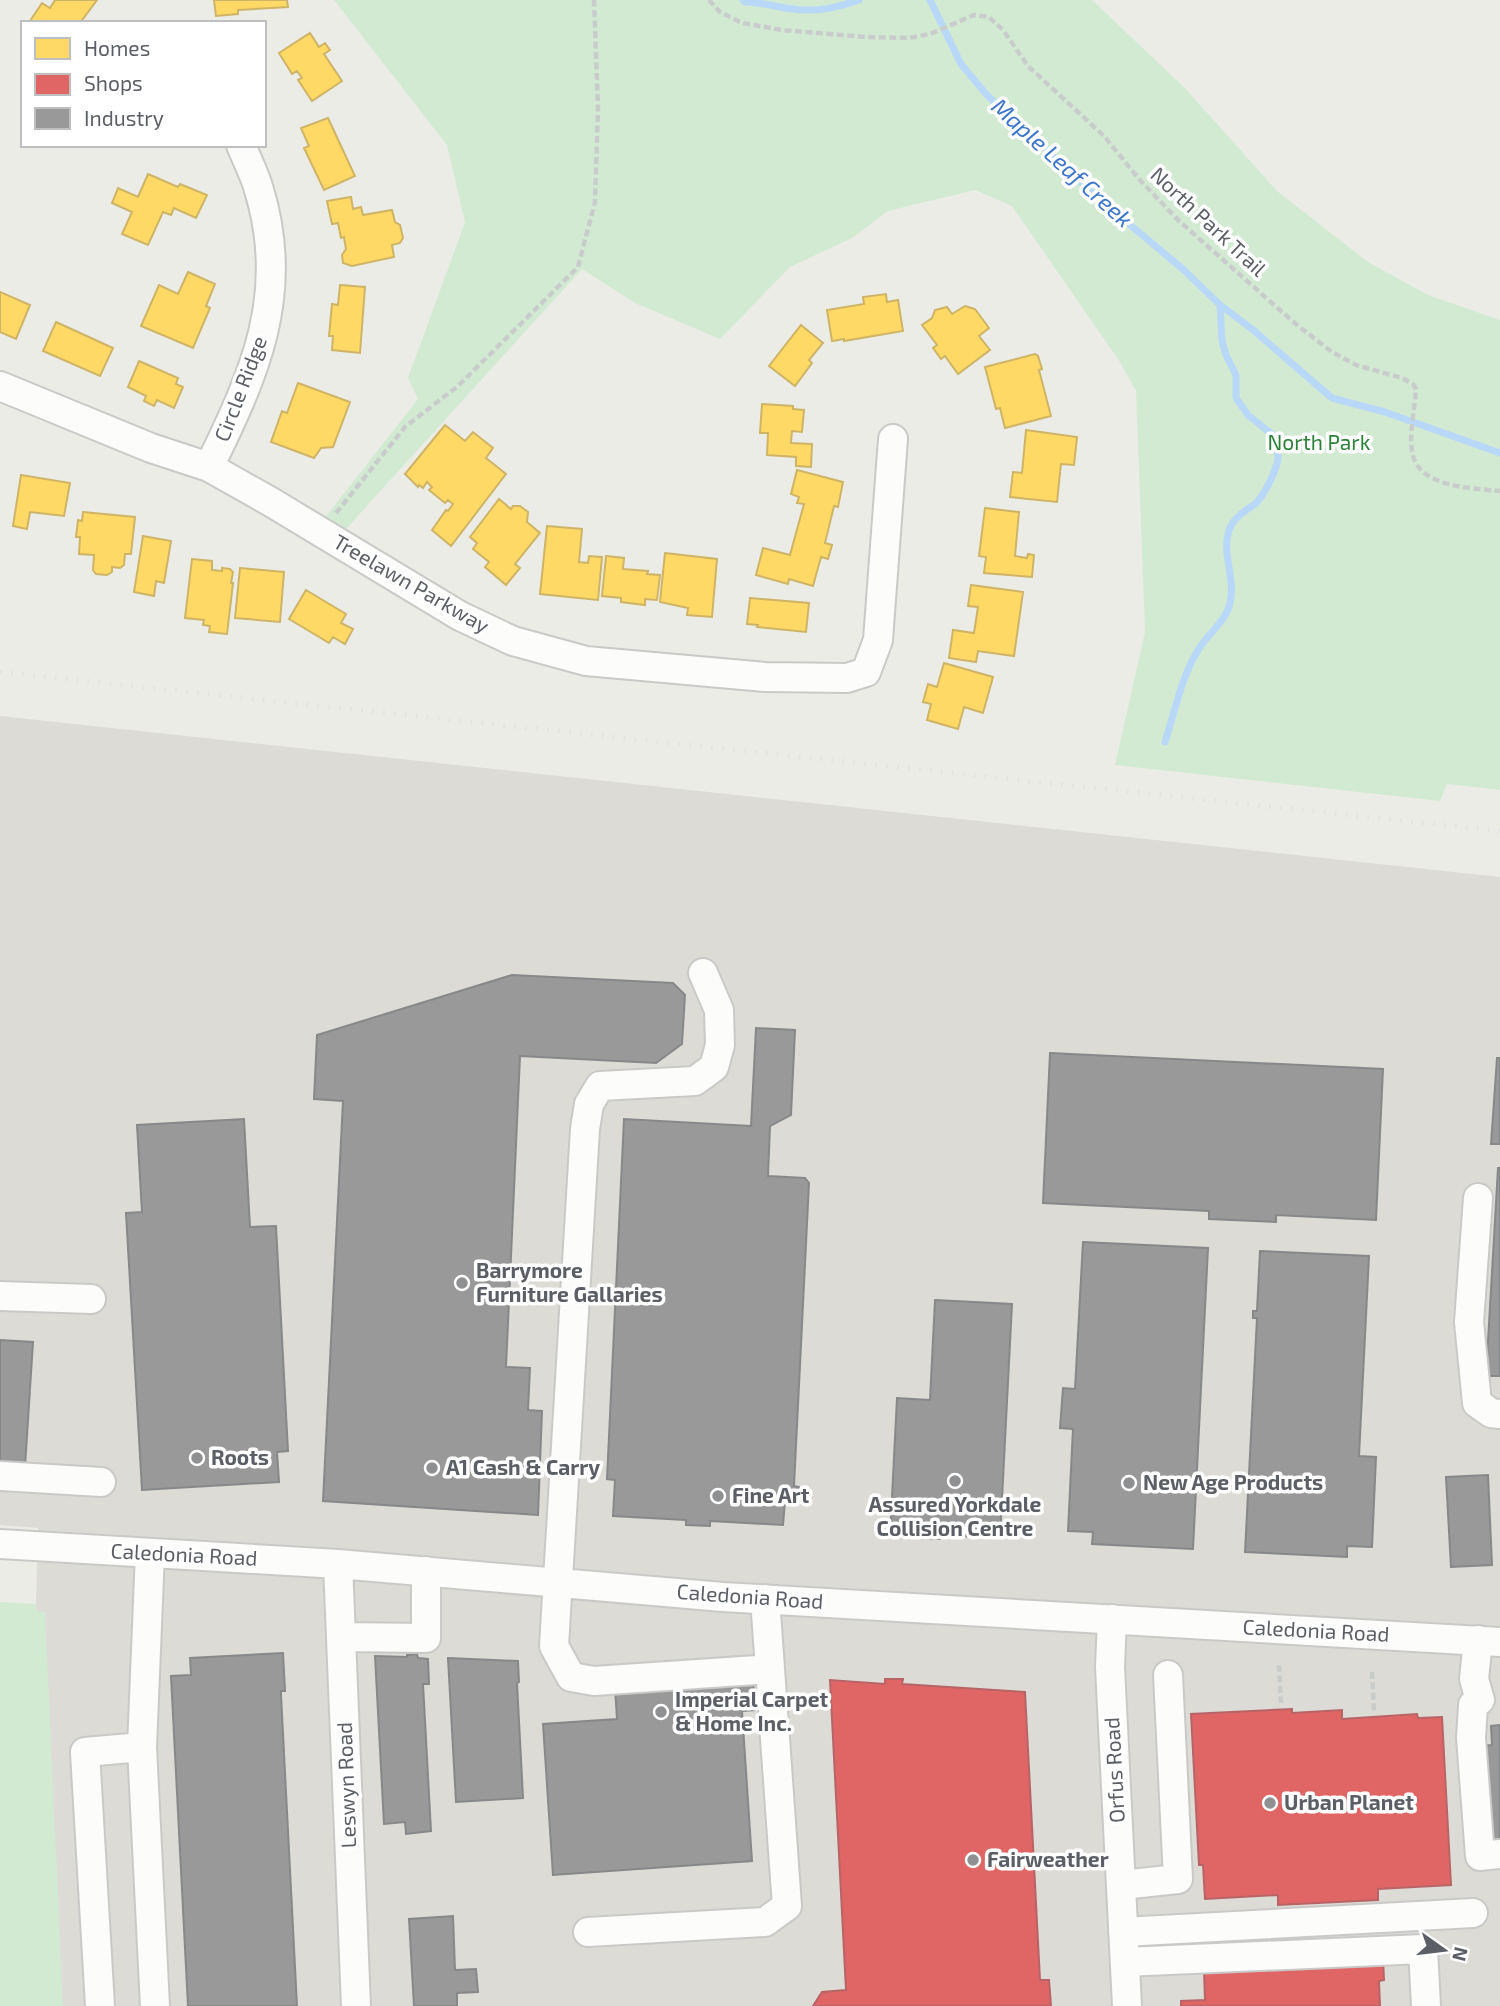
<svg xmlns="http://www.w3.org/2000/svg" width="1500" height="2006" font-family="'Exo 2',sans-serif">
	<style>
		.industrial { fill: #dcdbd6 }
		.green { fill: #d3ead2 }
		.homes { fill: #ffd966; stroke: #ceb466; stroke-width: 2 }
		.shops { fill: #e06666; stroke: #b86466; stroke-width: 2 }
		.industry { fill: #999; stroke: #868889; stroke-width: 2 }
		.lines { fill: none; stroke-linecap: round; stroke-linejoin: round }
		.stream { stroke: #b9d8f8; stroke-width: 7 }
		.minor-casing { stroke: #c9cac8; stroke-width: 32 }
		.path { stroke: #c8cdcb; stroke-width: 4.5; stroke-dasharray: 7 3.5; stroke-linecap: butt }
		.minor { stroke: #fcfcfb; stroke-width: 28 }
		.rail { stroke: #e4e4e3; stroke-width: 5; stroke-dasharray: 2 9; stroke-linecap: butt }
		.poi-dot { fill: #8e9092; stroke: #fff; stroke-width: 2.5 }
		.labels { text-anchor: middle; stroke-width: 7; stroke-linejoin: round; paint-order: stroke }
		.street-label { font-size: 21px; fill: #5b5f65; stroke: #fff }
		.park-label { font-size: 21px; fill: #2d8239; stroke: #fff }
		.poi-label { font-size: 21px; font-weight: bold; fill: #5b5f65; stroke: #fff; text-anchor: start }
		.water-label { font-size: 23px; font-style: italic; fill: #3c76cc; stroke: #fff }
	</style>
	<rect width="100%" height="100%" fill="#ecece6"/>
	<path class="industrial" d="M 0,716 L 1500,877 L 1500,2006 L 56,2006 L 36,1604 L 38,1528 L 0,1525 Z"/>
	<path class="green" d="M 334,0 L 1092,0 L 1185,88 L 1277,191 L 1368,262 L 1428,295 L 1500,320 L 1500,790 L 1447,784 L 1440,801 L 1115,765 L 1145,632 L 1136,391 L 1120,362 L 1012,206 L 975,190 L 888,211 L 852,238 L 790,267 L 720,339 L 635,303 L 582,269 L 346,529 L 324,519 L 418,399 L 408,378 L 465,222 L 447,145 Z
		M 0,1602 L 36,1604 L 36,1611 L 45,1612 L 63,2006 L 0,2006 Z"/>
	<path class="homes" d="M 55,0 L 97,0 L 80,23 L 33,23 L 30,21 L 42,3 L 50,8 Z
		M 214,0 L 287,0 L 288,7 L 238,10 L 238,14 L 216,16 Z
		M 310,33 L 319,47 L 325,43 L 330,50 L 324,54 L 342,81 L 312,101 L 298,80 L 302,78 L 297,71 L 292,74 L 279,53 Z
		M 328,118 L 355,176 L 324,190 L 304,148 L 309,146 L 301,128 Z
		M 148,174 L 178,187 L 180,184 L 207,195 L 196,218 L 174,208 L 171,215 L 163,212 L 148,245 L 122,234 L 132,212 L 112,203 L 118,188 L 138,197 Z
		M 351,197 L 353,209 L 361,207 L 363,215 L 392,210 L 395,222 L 400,225 L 403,238 L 400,243 L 392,245 L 394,257 L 352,266 L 343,263 L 342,255 L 346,249 L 344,237 L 341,238 L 338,223 L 332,224 L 327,201 Z
		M 188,272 L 215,284 L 206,306 L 210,308 L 193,348 L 141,326 L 159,285 L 178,294 Z
		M 340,285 L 365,287 L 360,353 L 332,350 L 333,336 L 329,336 L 332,304 L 338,305 Z
		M 0,292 L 30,305 L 16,339 L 0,332 Z
		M 886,294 L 887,302 L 898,300 L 903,331 L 844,341 L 844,339 L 832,341 L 827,310 L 864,304 L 863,297 Z
		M 965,306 L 975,309 L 989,328 L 979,336 L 990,350 L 958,374 L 945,356 L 941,359 L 933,348 L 937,345 L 922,325 L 932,318 L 935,310 L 947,307 L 952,314 Z
		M 56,322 L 113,348 L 100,376 L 43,351 Z
		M 801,325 L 823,343 L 809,360 L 812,363 L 795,386 L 769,366 Z
		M 1035,354 L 1038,356 L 1042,369 L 1039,370 L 1051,416 L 1005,428 L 1000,408 L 996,409 L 985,367 Z
		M 139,361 L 178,378 L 176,384 L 183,387 L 174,408 L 157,400 L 154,406 L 144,401 L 146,396 L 128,387 Z
		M 298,383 L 350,402 L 333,447 L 321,448 L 314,458 L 271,442 L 282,411 L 287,413 Z
		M 762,404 L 793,406 L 793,409 L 804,410 L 802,432 L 792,431 L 791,443 L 812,444 L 811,467 L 796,466 L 796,457 L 767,455 L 768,433 L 760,433 Z
		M 445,425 L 465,441 L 473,432 L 493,448 L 486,458 L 506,474 L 451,546 L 432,530 L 446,510 L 448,511 L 453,504 L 448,500 L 445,503 L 429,490 L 432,487 L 427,482 L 423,488 L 419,485 L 418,487 L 405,474 Z
		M 1026,430 L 1077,437 L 1074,465 L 1061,464 L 1057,502 L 1010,497 L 1013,472 L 1022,473 Z
		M 797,470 L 843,482 L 838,507 L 834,506 L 825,543 L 832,545 L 828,559 L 821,557 L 813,586 L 789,579 L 788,584 L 756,575 L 763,548 L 790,555 L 804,504 L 797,503 L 799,497 L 791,494 Z
		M 21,475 L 70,483 L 64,516 L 30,512 L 27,529 L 13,526 Z
		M 499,499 L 511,509 L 513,506 L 520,506 L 528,512 L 527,522 L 540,533 L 515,564 L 520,568 L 506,585 L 485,567 L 489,562 L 473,549 L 477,543 L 470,537 Z
		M 985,508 L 1019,512 L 1015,556 L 1027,558 L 1028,554 L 1034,555 L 1032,577 L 984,573 L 986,557 L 979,556 Z
		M 83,512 L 135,517 L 131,554 L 125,554 L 124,565 L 120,568 L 112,567 L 112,572 L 107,575 L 96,574 L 93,570 L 94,555 L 79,554 L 80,537 L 76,537 L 78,520 L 82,521 Z
		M 547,526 L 582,529 L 579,562 L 588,563 L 589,556 L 602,557 L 598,600 L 540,594 Z
		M 143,536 L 171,541 L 164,583 L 156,581 L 154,596 L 134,592 Z
		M 665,553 L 717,559 L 712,617 L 687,615 L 688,608 L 660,602 Z
		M 606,556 L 624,558 L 623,569 L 648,571 L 647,574 L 660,575 L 657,600 L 645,599 L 645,605 L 621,602 L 621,598 L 602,596 Z
		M 192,559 L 212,561 L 212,570 L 222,571 L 222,568 L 230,569 L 233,572 L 231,583 L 233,583 L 227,634 L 209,632 L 210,626 L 203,625 L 204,620 L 185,618 Z
		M 240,568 L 284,572 L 280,622 L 235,618 Z
		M 971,585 L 1023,592 L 1014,656 L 978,651 L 976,662 L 949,658 L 953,630 L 974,633 L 978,607 L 968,606 Z
		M 306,590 L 346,614 L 341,623 L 353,629 L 345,644 L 333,637 L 329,643 L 289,619 Z
		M 750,598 L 809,603 L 806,632 L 757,627 L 758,625 L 747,624 Z
		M 944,663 L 993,677 L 983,713 L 964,707 L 958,729 L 927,720 L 931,704 L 923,702 L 928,684 L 937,687 Z"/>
	<path class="shops" d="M 885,1679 L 903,1679 L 902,1684 L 1025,1692 L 1040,1980 L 1049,1980 L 1051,2006 L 813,2006 L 822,1992 L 846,1990 L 830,1680 L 885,1684 Z
		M 1292,1709 L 1292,1713 L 1342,1710 L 1342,1719 L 1417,1714 L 1418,1718 L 1442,1717 L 1451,1885 L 1378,1889 L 1378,1900 L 1278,1905 L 1278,1895 L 1205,1899 L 1203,1865 L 1199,1865 L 1191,1714 Z
		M 1383,1959 L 1384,1980 L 1379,1981 L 1380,2006 L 1181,2006 L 1181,2001 L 1205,2000 L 1204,1970 Z"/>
	<path class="industry" d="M 512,975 L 673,983 L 685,995 L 682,1044 L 656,1063 L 520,1056 L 506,1367 L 530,1368 L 528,1410 L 542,1411 L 538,1515 L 323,1501 L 343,1101 L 314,1099 L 317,1035 Z
		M 756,1028 L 795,1030 L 791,1115 L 770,1126 L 768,1176 L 805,1178 L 809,1183 L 794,1486 L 799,1487 L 798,1502 L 785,1501 L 783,1525 L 710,1521 L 710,1526 L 686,1525 L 686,1520 L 613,1516 L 615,1480 L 607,1479 L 624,1119 L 751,1126 Z
		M 1050,1053 L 1383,1069 L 1376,1220 L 1276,1215 L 1276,1222 L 1209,1219 L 1209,1211 L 1043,1203 Z
		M 1497,1058 L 1500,1058 L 1500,1144 L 1491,1144 Z
		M 244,1119 L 250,1227 L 276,1226 L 288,1451 L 277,1452 L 279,1482 L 142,1490 L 126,1213 L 142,1212 L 137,1125 Z
		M 1498,1168 L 1500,1168 L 1500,1376 L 1486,1376 Z
		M 1083,1242 L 1208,1248 L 1193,1549 L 1092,1544 L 1093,1532 L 1068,1531 L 1073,1429 L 1060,1428 L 1063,1388 L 1075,1389 Z
		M 1260,1251 L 1369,1256 L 1359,1456 L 1376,1457 L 1372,1547 L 1347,1546 L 1347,1557 L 1245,1552 L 1257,1318 L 1253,1318 L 1253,1311 L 1257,1311 Z
		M 935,1300 L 1012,1304 L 1000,1538 L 940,1535 L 940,1539 L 890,1537 L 897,1398 L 930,1400 Z
		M 0,1340 L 33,1342 L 25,1467 L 0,1465 Z
		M 1488,1475 L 1492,1565 L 1451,1567 L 1446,1477 Z
		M 283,1653 L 285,1691 L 281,1691 L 281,1695 L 297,2006 L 188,2006 L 171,1676 L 191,1675 L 190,1658 Z
		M 417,1654 L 418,1658 L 428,1659 L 429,1684 L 423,1684 L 431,1831 L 406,1834 L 405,1822 L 384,1824 L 375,1656 L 407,1657 L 407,1655 Z
		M 448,1658 L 518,1661 L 519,1682 L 517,1683 L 523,1798 L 456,1802 Z
		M 753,1679 L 755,1710 L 742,1711 L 752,1861 L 553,1875 L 543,1724 L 617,1719 L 615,1688 Z
		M 1500,1725 L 1500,1841 L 1481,1842 L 1474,1746 L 1492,1745 L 1491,1726 Z
		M 453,1916 L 455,1970 L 476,1969 L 478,1992 L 457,1993 L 457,2006 L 414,2006 L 409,1919 Z"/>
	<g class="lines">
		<path class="stream" d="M 743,0 L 745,2 C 765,2 785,10 805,10 C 823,11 842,6 859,0
			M 930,0 L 961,64 L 986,94 L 1098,198 L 1184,270 L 1220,305 L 1252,329 L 1332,398 L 1385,412 L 1500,453
			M 1165,742 C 1175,711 1182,674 1200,647 C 1210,632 1226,621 1230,603 C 1236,578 1221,554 1229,530 C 1234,517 1245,511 1255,504 C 1264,496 1278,468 1278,457 C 1278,450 1275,442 1274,436 L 1248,415 L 1236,398 L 1236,375 L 1226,355 L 1222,341 L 1220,305"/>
		<g class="minor-casing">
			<path id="minor" d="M 0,386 L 151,448 L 209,467 L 271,502 L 460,616 L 513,641 L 586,661 L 765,677 L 847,678 L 866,672 L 878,640 L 893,439
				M 209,467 C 254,375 291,295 259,190 C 255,175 247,160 241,145
				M 703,973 L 719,1010 L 720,1045 L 714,1067 L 695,1081 L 600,1086 L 589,1104 L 585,1129 L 554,1646 L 571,1677 L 594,1681 L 770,1669
				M 1478,1198 L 1469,1322 L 1477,1403 L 1491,1413 L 1500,1414
				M 0,1296 L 91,1299
				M 0,1476 L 101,1482
				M 0,1544 L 338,1564 L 723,1597 L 1500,1642
				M 338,1564 L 356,2006
				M 1112,1619 L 1110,1667 L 1127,2006
				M 341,1637 L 426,1638 L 426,1571
				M 1478,1640 L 1474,1679 L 1480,1700
				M 1473,1705 L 1471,1738 L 1480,1856 L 1500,1854
				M 142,1747 L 155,2006
				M 1121,1885 L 1178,1879 L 1168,1675
				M 588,1932 L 765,1922 L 787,1906 L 765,1599
				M 1123,1932 L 1473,1913
				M 1125,1962 L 1423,1949 L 1426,2006
				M 100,2006 L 85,1752 L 142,1747 L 150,1553"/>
		</g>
		<path class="path" d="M 709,0 L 720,12 L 742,23 L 782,30 L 866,37 L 909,38 L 930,34 L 974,15 L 989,17 L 1003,30 L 1028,66 L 1104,136 L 1139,179 L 1179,221 L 1297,325 L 1332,352 L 1356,365 L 1402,378 L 1413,384 L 1416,389 C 1415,410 1408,436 1413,456 C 1422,488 1472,488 1500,491
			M 336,513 L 405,427 L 458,386 L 578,267 L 595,202 L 598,109 L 594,0
			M 1279,1665 L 1281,1703
			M 1372,1672 L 1374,1712"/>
		<use href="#minor" class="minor"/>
		<path class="rail" d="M 0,672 L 1500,831"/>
	</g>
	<g class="poi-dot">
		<circle cx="462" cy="1283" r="7"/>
		<circle cx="197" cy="1458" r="7"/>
		<circle cx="432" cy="1468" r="7"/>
		<circle cx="955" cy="1481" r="7"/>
		<circle cx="1129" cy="1483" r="7"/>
		<circle cx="718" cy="1496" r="7"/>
		<circle cx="661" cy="1712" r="7"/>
		<circle cx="1270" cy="1803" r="7"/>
		<circle cx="973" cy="1860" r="7"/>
	</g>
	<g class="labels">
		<g class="street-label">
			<text transform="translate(1208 222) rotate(43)" y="7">North Park Trail</text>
			<text transform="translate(241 389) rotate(-69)" y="7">Circle Ridge</text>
			<text transform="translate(411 584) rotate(30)" y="7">Treelawn Parkway</text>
			<text transform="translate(184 1555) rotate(3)" y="7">Caledonia Road</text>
			<text transform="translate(750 1597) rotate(4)" y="7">Caledonia Road</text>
			<text transform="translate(1316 1631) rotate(3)" y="7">Caledonia Road</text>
			<text transform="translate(1115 1770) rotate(-93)" y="7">Orfus Road</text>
			<text transform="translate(347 1785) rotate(-92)" y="7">Leswyn Road</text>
		</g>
		<g class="park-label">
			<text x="1319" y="450">North Park</text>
		</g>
		<g class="poi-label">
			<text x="476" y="1278">Barrymore<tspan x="476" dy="24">Furniture Gallaries</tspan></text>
			<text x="211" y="1465">Roots</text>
			<text x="446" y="1475">A1 Cash &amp; Carry</text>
			<text x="1143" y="1490">New Age Products</text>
			<text x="732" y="1503">Fine Art</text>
			<text x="955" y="1512" text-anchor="middle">Assured Yorkdale<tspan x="955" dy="24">Collision Centre</tspan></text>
			<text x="675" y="1707">Imperial Carpet<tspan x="675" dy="24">&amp; Home Inc.</tspan></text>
			<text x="1284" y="1810">Urban Planet</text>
			<text x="987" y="1867">Fairweather</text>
		</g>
		<g class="water-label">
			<text transform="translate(1062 163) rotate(42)" y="8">Maple Leaf Creek</text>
		</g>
	</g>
	<rect x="21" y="21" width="245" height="126" fill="#ffffff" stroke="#bdbfc1" stroke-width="2"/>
	<rect x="35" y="38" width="35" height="21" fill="#ffd966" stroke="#bdbfc1" stroke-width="2"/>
	<text x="84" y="56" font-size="21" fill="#5b5f65">Homes</text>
	<rect x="35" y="74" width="35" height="21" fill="#e06666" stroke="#bdbfc1" stroke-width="2"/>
	<text x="84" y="91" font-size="21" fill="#5b5f65">Shops</text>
	<rect x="35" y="108" width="35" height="21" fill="#999999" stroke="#bdbfc1" stroke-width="2"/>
	<text x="84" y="126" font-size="21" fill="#5b5f65">Industry</text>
	<g transform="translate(1444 1950) rotate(104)" stroke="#ffffff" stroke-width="5" paint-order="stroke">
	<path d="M0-5L12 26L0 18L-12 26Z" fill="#5b5f65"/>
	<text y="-10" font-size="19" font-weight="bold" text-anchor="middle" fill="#5b5f65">N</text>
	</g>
</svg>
